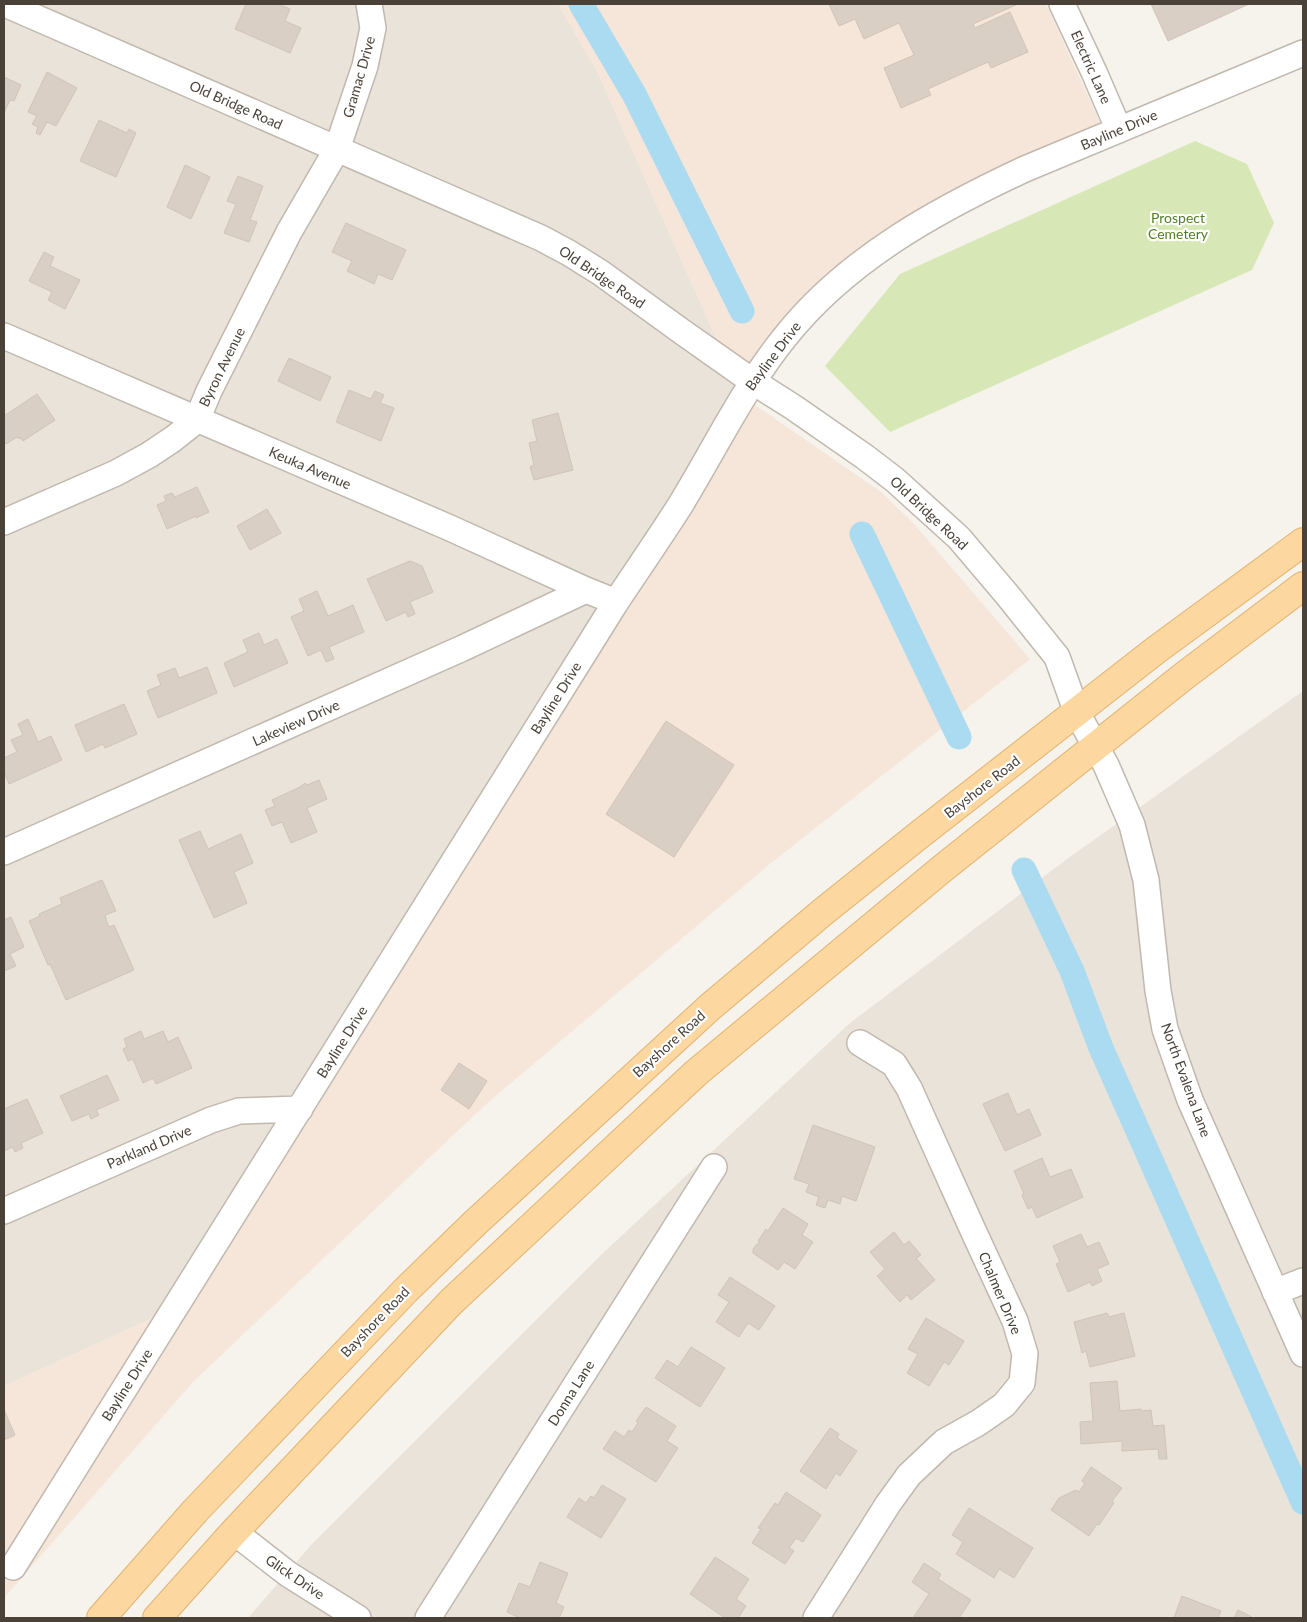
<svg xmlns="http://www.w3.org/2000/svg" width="1307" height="1622" font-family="Lato,sans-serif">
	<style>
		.residential { fill: #e9e3da }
		.commercial { fill: #f6e6d9 }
		.green { fill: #d7e8b6 }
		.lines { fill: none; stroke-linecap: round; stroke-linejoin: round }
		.canal { stroke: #abdbf0; stroke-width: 25 }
		.building { fill: #dacfc5; stroke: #d2c3b5 }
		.minor-casing { stroke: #c1b8ae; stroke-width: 28 }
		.major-casing { stroke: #e2b26e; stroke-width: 30 }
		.minor { stroke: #fff; stroke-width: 25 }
		.major { stroke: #fcd79f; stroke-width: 28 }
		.labels { text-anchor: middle; stroke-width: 4.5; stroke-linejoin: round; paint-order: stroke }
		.street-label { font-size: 14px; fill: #4a4239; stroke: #fff }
		.park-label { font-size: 14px; fill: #537c2d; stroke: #fff }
	</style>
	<rect width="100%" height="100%" fill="#f6f2ec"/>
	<path class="residential" d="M 4,4 L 558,4 L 596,69 L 742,396 L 155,1317 L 4,1386 Z
		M 1303,691 L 1303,1618 L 248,1618 L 313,1543 L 601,1255 L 850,1023 L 1063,862 Z"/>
	<path class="commercial" d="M 558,4 L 1046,4 L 1106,136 L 859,266 L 742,396 L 881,492 L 914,524 L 1030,659 L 771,863 L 485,1105 L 193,1382 L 4,1598 L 4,1386 L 155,1317 L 742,396 L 596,69 Z"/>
	<path class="green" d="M 1195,141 L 1247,164 L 1274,223 L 1252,270 L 890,432 L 825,366 L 900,274 Z"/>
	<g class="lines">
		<path class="canal" d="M 581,4 L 634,94 L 742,311
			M 862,534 L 959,737
			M 1024,870 L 1072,971 L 1101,1048 L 1303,1502"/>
	</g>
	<path class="building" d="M 246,4 L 278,4 L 290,9 L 285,21 L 301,28 L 290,53 L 235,29 Z
		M 829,4 L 1018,4 L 973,24 L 975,28 L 1010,12 L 1028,52 L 991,68 L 988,62 L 928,89 L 931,95 L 901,108 L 884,68 L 914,55 L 899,23 L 864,39 L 855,19 L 839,26 Z
		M 1151,4 L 1249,4 L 1168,41 Z
		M 47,72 L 77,88 L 56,126 L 47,122 L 40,135 L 36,133 L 38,127 L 32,124 L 37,116 L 28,112 Z
		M 4,77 L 21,85 L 14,101 L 10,100 L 4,113 Z
		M 99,120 L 127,133 L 129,129 L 136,133 L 116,177 L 80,161 Z
		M 185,165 L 210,177 L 191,219 L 167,207 Z
		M 238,176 L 263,186 L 250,220 L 257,222 L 249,242 L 224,233 L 236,204 L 227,201 Z
		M 346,223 L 406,250 L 392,280 L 378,274 L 374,284 L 347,271 L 352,261 L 332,252 Z
		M 44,252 L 54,257 L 50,266 L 80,280 L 65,309 L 48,300 L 52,292 L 29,281 Z
		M 289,358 L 331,377 L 320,401 L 278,381 Z
		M 349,390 L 371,399 L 375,391 L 384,395 L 380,403 L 394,408 L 381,441 L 336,422 Z
		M 37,394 L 55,420 L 23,441 L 20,437 L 19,439 L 17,437 L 6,444 L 4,442 L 4,416 Z
		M 558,413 L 573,470 L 534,480 L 530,467 L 534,465 L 529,443 L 537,441 L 532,420 Z
		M 197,487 L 209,512 L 196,518 L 196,516 L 167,529 L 157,505 L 166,501 L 164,496 L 172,493 L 175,497 Z
		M 267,509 L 281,533 L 250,550 L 237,526 Z
		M 410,561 L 422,566 L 433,592 L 410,602 L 415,614 L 408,617 L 406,612 L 386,621 L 367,579 Z
		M 317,591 L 328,616 L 353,605 L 364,632 L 329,647 L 334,659 L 326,662 L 321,650 L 308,656 L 291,617 L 304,611 L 299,599 Z
		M 259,633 L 264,645 L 277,639 L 288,663 L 234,687 L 224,663 L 248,652 L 243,640 Z
		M 207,667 L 217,693 L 158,718 L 147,691 L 161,685 L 157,675 L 175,668 L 179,678 Z
		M 124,704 L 137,734 L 105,748 L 103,744 L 86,752 L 75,725 Z
		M 28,719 L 38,742 L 51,736 L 62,760 L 9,784 L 4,772 L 4,758 L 17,752 L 11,740 L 23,735 L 18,724 Z
		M 666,721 L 734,765 L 674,857 L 606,814 Z
		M 319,780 L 327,799 L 307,808 L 317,832 L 291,843 L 282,822 L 272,826 L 265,810 L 275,806 L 272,800 L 300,787 L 305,783 L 307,785 Z
		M 200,831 L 208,849 L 241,834 L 253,863 L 234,872 L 247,903 L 214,918 L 179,840 Z
		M 102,880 L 116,911 L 105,915 L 107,922 L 109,927 L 114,925 L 134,970 L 66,1000 L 50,964 L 48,965 L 29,921 L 40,916 L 39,914 L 62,904 L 60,898 Z
		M 11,917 L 24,947 L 10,954 L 16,966 L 4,971 L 4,920 Z
		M 141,1031 L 144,1039 L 163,1031 L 168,1042 L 178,1037 L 192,1068 L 156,1084 L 153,1078 L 143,1083 L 133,1059 L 128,1061 L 123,1049 L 127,1047 L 124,1039 Z
		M 459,1063 L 487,1081 L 469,1109 L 441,1090 Z
		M 107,1075 L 119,1100 L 96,1110 L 99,1115 L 91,1119 L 89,1114 L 72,1121 L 60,1096 Z
		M 1008,1093 L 1017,1115 L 1029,1109 L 1041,1135 L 1005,1151 L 983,1104 Z
		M 27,1099 L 43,1133 L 21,1143 L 23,1148 L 15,1152 L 13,1147 L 4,1151 L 4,1109 Z
		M 813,1125 L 875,1147 L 856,1201 L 842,1196 L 840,1204 L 828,1200 L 825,1208 L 816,1205 L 819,1197 L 806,1192 L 809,1184 L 794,1179 Z
		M 1042,1158 L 1050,1177 L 1071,1169 L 1083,1197 L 1037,1218 L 1032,1207 L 1028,1209 L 1022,1195 L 1024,1194 L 1014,1171 Z
		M 783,1208 L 808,1224 L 802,1235 L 813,1242 L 795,1269 L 784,1262 L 778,1270 L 753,1253 L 753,1249 L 756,1245 L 760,1242 L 758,1241 L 766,1229 L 768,1231 Z
		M 894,1232 L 904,1245 L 909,1241 L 921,1255 L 916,1258 L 935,1280 L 911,1300 L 907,1295 L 900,1302 L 877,1276 L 885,1269 L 870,1252 Z
		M 1081,1234 L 1087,1247 L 1099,1242 L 1109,1264 L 1097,1269 L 1102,1281 L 1092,1286 L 1090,1282 L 1068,1292 L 1056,1264 L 1060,1262 L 1053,1246 Z
		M 730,1277 L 775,1306 L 759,1330 L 748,1323 L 739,1337 L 716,1322 L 729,1302 L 718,1295 Z
		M 1107,1313 L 1109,1317 L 1124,1313 L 1135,1356 L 1090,1367 L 1086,1351 L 1082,1353 L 1074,1322 Z
		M 926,1318 L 964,1341 L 949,1365 L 944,1362 L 929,1386 L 907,1373 L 918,1354 L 908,1349 Z
		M 691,1347 L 725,1368 L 700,1407 L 655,1378 L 667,1360 L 678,1367 Z
		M 1117,1381 L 1120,1411 L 1141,1409 L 1141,1411 L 1151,1410 L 1153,1426 L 1164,1425 L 1167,1459 L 1159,1459 L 1158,1449 L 1122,1451 L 1122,1441 L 1081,1444 L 1080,1422 L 1093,1421 L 1090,1383 Z
		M 646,1407 L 676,1426 L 667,1441 L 678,1448 L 656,1482 L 603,1449 L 615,1431 L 624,1437 L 629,1430 L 632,1432 L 638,1423 L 636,1421 Z
		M 4,1410 L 15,1435 L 4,1440 Z
		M 830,1428 L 839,1434 L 837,1438 L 857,1451 L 840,1476 L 836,1473 L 826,1489 L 800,1471 Z
		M 1091,1467 L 1122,1488 L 1112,1501 L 1114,1503 L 1099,1525 L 1097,1524 L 1089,1536 L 1051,1510 L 1059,1498 L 1076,1490 L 1079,1492 L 1085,1483 L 1082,1481 Z
		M 602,1485 L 626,1499 L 601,1538 L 567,1517 L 579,1498 L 586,1503 L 591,1496 L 594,1498 Z
		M 786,1492 L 821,1515 L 803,1542 L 796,1538 L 789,1548 L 794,1551 L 785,1564 L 752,1543 L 761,1529 L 758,1528 L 775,1503 L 778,1505 Z
		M 969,1508 L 1033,1548 L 1014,1578 L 999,1569 L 994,1578 L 956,1554 L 963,1542 L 952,1535 Z
		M 715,1557 L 749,1579 L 736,1599 L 746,1606 L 738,1618 L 725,1618 L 690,1594 Z
		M 540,1562 L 568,1573 L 556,1603 L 564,1607 L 559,1618 L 520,1618 L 507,1612 L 519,1583 L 530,1587 Z
		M 924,1563 L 941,1574 L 938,1579 L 971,1600 L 959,1618 L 913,1618 L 929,1594 L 912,1582 Z
		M 1182,1596 L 1221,1611 L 1218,1618 L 1174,1618 Z
		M 1238,1610 L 1252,1617 L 1251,1618 L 1234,1618 Z"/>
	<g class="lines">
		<g class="minor-casing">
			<path id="minor" d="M 5,4 L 541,238 L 569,253 L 601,273 L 681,331 L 752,381 L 793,407 L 865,457 L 895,480 L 959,538 L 1009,597 L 1057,657 L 1077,713 L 1106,765 L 1132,825 L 1146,880 L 1158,991 L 1165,1029 L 1190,1100 L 1303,1354
				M 1062,4 L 1094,72 L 1119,130
				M 4,336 L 450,528 L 586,590 L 616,602
				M 4,522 L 116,473 L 149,455 L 173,439 L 197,420 L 209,391 L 289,232 L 337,149 L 365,66 L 373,28 L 369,4
				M 4,852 L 463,648 L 586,590
				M 4,1211 L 211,1120 L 239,1111 L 300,1109
				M 1275,1292 L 1303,1281
				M 234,1532 L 288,1574 L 358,1618
				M 13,1567 L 616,602 C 638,569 660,537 681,504 C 715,448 744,388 785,337 C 847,259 937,210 1025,169 L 1303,53
				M 428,1618 L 714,1167
				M 816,1618 L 888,1504 L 909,1475 L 944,1442 L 978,1423 L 1004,1405 L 1022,1383 L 1025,1354 L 1015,1321 L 972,1228 L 909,1088 L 894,1064 L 860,1043"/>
		</g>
		<g class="major-casing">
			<path id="major" d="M 101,1618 L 195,1511 L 406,1290 L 476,1222 L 710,1007 L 824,911 L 919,835 L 1156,650 L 1303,542
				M 157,1618 L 234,1532 L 451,1302 L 696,1073 L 943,868 L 1184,676 L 1303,586"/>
		</g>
		<use href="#minor" class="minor"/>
		<use href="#major" class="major"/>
	</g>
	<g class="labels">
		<g class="street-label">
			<text transform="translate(1091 67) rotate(66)" y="5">Electric Lane</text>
			<text transform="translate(359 77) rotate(-74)" y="5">Gramac Drive</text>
			<text transform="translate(236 105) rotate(24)" y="5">Old Bridge Road</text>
			<text transform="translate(1119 130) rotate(-23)" y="5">Bayline Drive</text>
			<text transform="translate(602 277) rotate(34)" y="5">Old Bridge Road</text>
			<text transform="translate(773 356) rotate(-53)" y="5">Bayline Drive</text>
			<text transform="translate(222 367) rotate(-64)" y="5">Byron Avenue</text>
			<text transform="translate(310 468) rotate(23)" y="5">Keuka Avenue</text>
			<text transform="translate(929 513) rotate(43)" y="5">Old Bridge Road</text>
			<text transform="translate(556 698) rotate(-58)" y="5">Bayline Drive</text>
			<text transform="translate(296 723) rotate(-24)" y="5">Lakeview Drive</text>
			<text transform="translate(982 787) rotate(-38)" y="5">Bayshore Road</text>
			<text transform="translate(342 1042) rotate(-58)" y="5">Bayline Drive</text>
			<text transform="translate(669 1044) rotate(-42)" y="5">Bayshore Road</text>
			<text transform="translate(1186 1080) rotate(70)" y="5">North Evalena Lane</text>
			<text transform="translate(149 1147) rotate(-23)" y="5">Parkland Drive</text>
			<text transform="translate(1000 1293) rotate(67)" y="5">Chalmer Drive</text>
			<text transform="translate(375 1322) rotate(-46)" y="5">Bayshore Road</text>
			<text transform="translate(127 1385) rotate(-58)" y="5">Bayline Drive</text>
			<text transform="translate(571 1393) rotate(-58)" y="5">Donna Lane</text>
			<text transform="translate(295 1577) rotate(34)" y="5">Glick Drive</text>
		</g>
		<g class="park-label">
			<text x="1178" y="223">Prospect<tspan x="1178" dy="16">Cemetery</tspan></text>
		</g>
	</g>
	<rect width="1307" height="1622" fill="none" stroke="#4a4239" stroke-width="10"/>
</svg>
